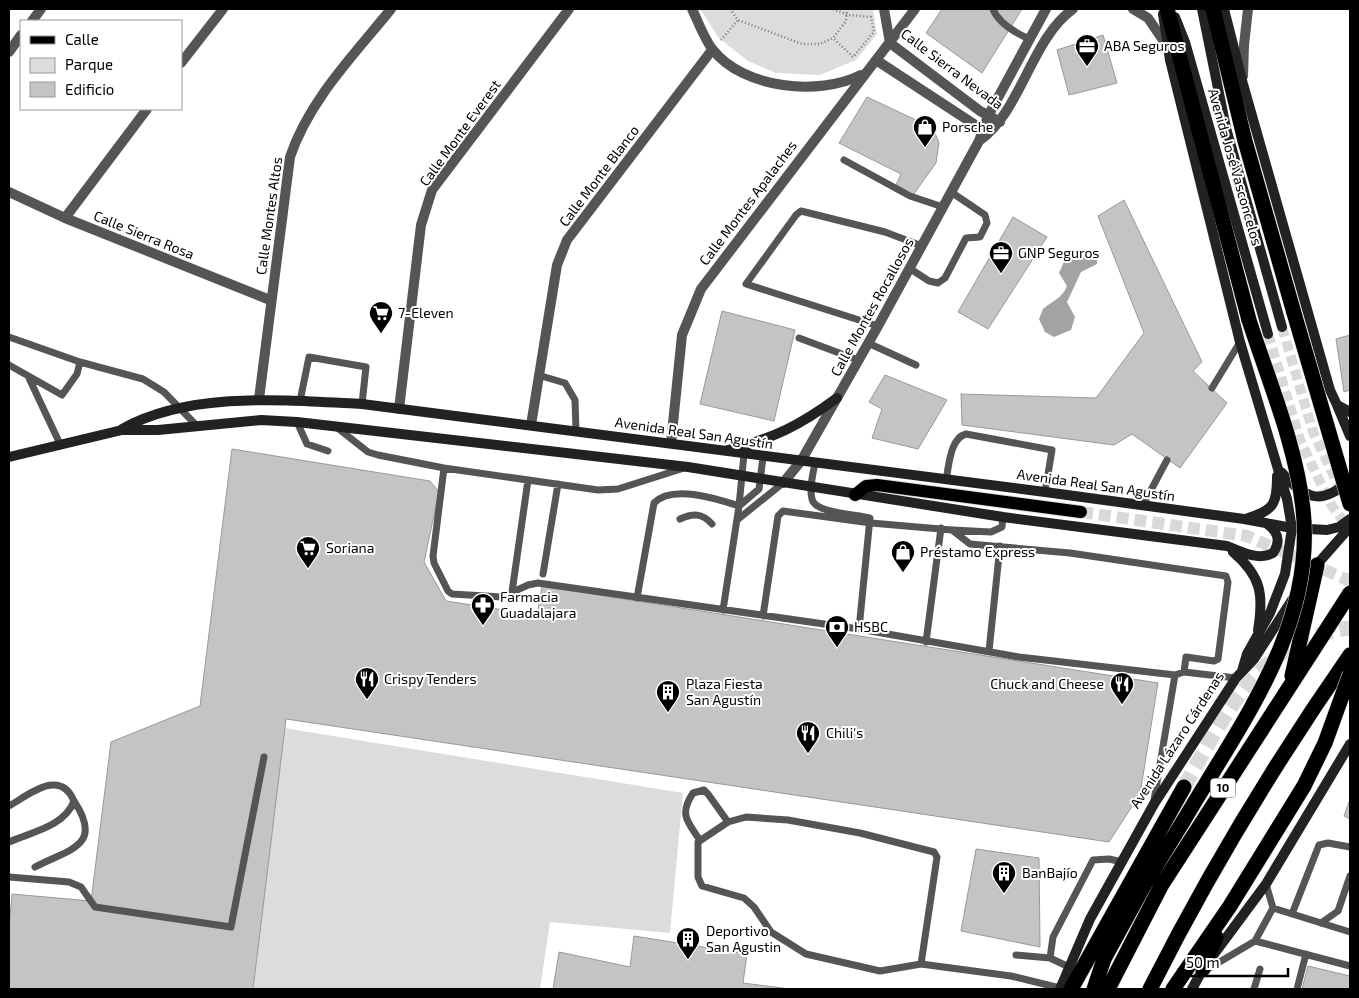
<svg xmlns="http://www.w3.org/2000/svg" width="1359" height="998" font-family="'Exo 2',sans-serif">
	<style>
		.green { fill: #dcdcdc }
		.water { fill: #a3a3a3 }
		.building { fill: #c4c4c4; stroke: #999 }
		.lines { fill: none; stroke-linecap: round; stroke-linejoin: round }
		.secondary-tunnel { stroke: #d9d9d9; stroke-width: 10; stroke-dasharray: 10 5; stroke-linecap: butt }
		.primary-tunnel { stroke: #d9d9d9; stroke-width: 12; stroke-dasharray: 12 6; stroke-linecap: butt }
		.highway-tunnel { stroke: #d9d9d9; stroke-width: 15; stroke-dasharray: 15 8; stroke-linecap: butt }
		.primary-casing { stroke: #dbdbdb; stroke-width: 14 }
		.highway-casing { stroke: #dbdbdb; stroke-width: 16 }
		.path { stroke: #777; stroke-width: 2.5; stroke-dasharray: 1 2.5; stroke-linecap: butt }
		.lane { stroke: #555; stroke-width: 7 }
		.street { stroke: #555; stroke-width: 10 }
		.secondary { stroke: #222; stroke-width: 10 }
		.primary { stroke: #000; stroke-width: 12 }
		.highway { stroke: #000; stroke-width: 15 }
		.highway-bridge-casing { stroke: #dbdbdb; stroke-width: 16; stroke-linecap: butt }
		.highway-bridge { stroke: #000; stroke-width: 15 }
		.labels { text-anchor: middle; stroke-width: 4; stroke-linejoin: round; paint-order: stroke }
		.shield { fill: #fff; stroke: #4c4c4c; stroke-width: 1 }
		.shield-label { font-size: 12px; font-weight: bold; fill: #000 }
		.poi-label { font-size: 14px; fill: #000; stroke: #fff; text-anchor: start }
		.street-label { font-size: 14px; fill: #000; stroke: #fff }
	</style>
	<rect width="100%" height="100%" fill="#fff"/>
	<path class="green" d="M 700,9 L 873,9 L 877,34 L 856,60 L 820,75 L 776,73 L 748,61 L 719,38 Z
		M 284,728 L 683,793 L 670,933 L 550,922 L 540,989 L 253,989 Z"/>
	<path class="water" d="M 1086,252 L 1097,254 L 1097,264 L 1081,272 L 1067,302 L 1075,317 L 1071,330 L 1054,337 L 1045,332 L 1039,319 L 1043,309 C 1053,300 1062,299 1067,286 L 1059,273 L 1066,257 L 1075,260 Z"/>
	<path class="building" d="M 942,9 L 1022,9 L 982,73 L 926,33 Z
		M 1103,35 L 1117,83 L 1069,95 L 1057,50 Z
		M 867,97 L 933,128 L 939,143 L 936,163 L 913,195 L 896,185 L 901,174 L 839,143 Z
		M 1124,200 L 1202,362 L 1193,371 L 1227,403 L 1180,468 L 1132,434 L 1114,445 L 962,425 L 961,394 L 1096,398 L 1144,333 L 1098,216 Z
		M 1013,217 L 1047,237 L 988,329 L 958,312 Z
		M 722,311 L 795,330 L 774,421 L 700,404 Z
		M 1350,335 L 1350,390 L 1344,392 L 1336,339 Z
		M 885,375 L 947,400 L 918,449 L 872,438 L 882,409 L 869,402 Z
		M 232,449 L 430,481 L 439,492 L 424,562 L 446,601 L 537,615 L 542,586 L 1158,683 L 1140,794 L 1109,842 L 286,719 L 253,989 L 9,989 L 9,928 L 12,894 L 91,901 L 111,742 L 200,706 Z
		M 1350,799 L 1350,819 L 1344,816 Z
		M 976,849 L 1039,858 L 1040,947 L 961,931 Z
		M 634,936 L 747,954 L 743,983 L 790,989 L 553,989 L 559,952 L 630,967 Z
		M 1308,966 L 1350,976 L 1350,989 L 1302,989 Z"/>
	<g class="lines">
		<path class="secondary-tunnel" d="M 1282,327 L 1313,432 L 1340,489
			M 1268,334 L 1300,440 L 1330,503 L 1348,528"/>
		<path class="primary-tunnel" d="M 1081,512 L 1247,536 L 1350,581"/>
		<path class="highway-tunnel" d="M 1184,787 C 1227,713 1256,641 1350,628"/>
		<g class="primary-casing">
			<path id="primary" d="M 855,495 L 866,486 L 877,485 L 1081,512"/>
		</g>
		<g class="highway-casing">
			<path id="highway" d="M 1167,9 L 1249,320
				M 1213,9 L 1245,141 L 1294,313
				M 1292,676 L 1317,565
				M 1203,969 L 1216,937
				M 1071,989 L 1184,787
				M 1094,989 L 1104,959 L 1146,882 L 1184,820
				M 1108,989 L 1161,886 L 1350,593
				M 1150,989 C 1208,874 1276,761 1350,655
				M 1173,989 L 1230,906 L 1304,786"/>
		</g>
		<path class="path" d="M 730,9 L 738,20 L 802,44 L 820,44 L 833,38 L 846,21 L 847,9
			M 833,9 L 848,15 L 871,17 L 874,32 L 853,57 L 833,38
			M 721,40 L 738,20"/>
		<path class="lane" d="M 993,9 C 998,23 1016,33 1029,39
			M 844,160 L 910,196 L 943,207
			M 909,268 L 929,281 L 938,283 L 945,278 L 966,238 L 980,237 L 987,223 L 985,215 L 951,192
			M 878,326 L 746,284 L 796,215 L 801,211 L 885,232 L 922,246
			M 9,337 L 80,362 L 143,379 L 164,392 L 197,426
			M 799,338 L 858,360
			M 868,343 L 916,365
			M 9,365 L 62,395 L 77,374 L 80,362
			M 538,375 L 565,383 L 575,400 L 576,431
			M 28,376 L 60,444
			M 1212,388 L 1240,342
			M 300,401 L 309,357 L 366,367 L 362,404
			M 297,422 L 307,444 L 328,451
			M 335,426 L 368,452 L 378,455 L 444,468 L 598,490 L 618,489 L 684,468
			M 815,463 C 813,474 809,488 812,499 C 815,514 858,514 870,518 L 859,629
			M 444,468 L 433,556 L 434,563 L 448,591 L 452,594 L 502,597 L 528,585 L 538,583 L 859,629 L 1019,657 L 1175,675 L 1184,672 L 1236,678
			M 946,480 C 949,466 950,438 966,434 L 1052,450 L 1045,492
			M 1143,505 L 1167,460
			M 680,519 C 693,513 702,513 712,524
			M 737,520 L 783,483
			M 953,530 L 991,532 L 1002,527 L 1003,517
			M 543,574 L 558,484
			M 512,592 L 528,480
			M 637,598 L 654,503 C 672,484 717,499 739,506 L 744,454
			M 723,610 L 739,506 L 759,489 L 763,457
			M 763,616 L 778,516 L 783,511 L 871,523 L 952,530 L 970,544 L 1070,553 L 1226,576 L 1228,582 L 1218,659 L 1214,661 L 1186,657 L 1184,672
			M 926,642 L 941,528
			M 989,651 L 1000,546
			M 1154,800 L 1175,675
			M 9,806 C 30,794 60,768 74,801 C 65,826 32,832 9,842
			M 699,839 C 687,821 679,814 693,793 L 704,790 L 708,794 L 728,822
			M 35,867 C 69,849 104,846 74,801
			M 9,877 L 69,882 L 81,887 L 95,907 L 231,927 L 264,757
			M 1273,908 L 1350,932
			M 1292,914 L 1319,845 L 1328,843 L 1350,847
			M 1321,923 L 1338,911 L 1350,876
			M 1255,941 L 1350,966
			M 1016,955 L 1050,958
			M 921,964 L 937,857 L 934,852 L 860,833 L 788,820 L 746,817 L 728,822 L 698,842 L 698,877 L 702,886 L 744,898 L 754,907 L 771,932 L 806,954 L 880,971 L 921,964 L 1011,976 L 1060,988
			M 1069,967 L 1050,958 L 1053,937 L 1093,860 L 1109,859 L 1122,862
			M 1206,970 L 1255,941 L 1273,908 L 1266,884
			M 1254,989 L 1260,969
			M 1297,989 L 1306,954"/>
		<path class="street" d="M 692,9 C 698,21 704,39 713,50 C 744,89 819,96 861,75
			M 884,9 L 890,43 L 980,111 L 1000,122
			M 1133,9 L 1148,18 L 1167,46
			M 32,21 L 41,9
			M 9,52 L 21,35
			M 876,60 L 986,132
			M 181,63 L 223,9
			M 1243,76 L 1244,45 L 1248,9
			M 979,141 C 1021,112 1031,39 1073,9
			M 9,192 L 65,218 L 270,300
			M 65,218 L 147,109
			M 259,399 L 290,157 C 309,100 354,55 391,9
			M 399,409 L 421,225 L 432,190 L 569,9
			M 531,425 L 557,265 L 567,240 L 712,50
			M 671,443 L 682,335 L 701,289 L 915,9
			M 783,483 L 801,461 L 878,326 L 979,141 L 988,116 L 1046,9"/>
		<path class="secondary" d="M 1202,9 L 1226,128 L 1282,327
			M 1224,9 L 1243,84 L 1330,390 L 1337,405 L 1350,412
			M 1163,14 L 1170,60 L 1240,342 L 1287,499 L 1292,528 L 1285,574 L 1270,613 L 1247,654 L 1242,671
			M 1175,17 L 1185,42 L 1268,334
			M 1337,405 L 1350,436
			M 122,429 C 190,391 286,400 362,404 L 1045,492 L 1244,519 L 1292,528 L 1327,530 L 1339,527 L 1350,519
			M 728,450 C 774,438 799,426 837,398
			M 9,457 L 122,430 L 158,430 L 261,420 L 297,422 L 688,467 L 1003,517 L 1227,546 C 1241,552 1259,561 1273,553 C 1282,540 1277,531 1266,523
			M 1281,472 C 1304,497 1319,507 1348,482
			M 1248,518 C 1274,510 1277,504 1277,476
			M 1233,552 C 1261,576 1264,594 1258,630
			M 1313,569 L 1350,527
			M 1060,989 L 1090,919 L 1154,804 L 1236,678 L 1254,659 L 1292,600
			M 1192,989 L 1203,969 L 1266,884 L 1350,744"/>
		<use href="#primary" class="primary"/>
		<use href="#highway" class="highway"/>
		<g class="highway-bridge-casing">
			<path id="highway-bridge" d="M 1294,313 L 1350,504
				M 1304,786 L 1325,743 L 1350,674
				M 1184,820 C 1240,724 1316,627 1303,509 C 1296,445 1269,382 1249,320"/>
		</g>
		<use href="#highway-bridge" class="highway-bridge"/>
	</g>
	<defs>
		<g id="office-pin" transform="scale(1.25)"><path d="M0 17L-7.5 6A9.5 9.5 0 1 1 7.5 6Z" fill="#000" stroke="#fff"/><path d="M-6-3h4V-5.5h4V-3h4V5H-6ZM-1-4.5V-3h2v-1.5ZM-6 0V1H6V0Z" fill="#fff"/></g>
		<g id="shop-pin" transform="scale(1.25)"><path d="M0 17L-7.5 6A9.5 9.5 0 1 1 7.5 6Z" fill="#000" stroke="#fff"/><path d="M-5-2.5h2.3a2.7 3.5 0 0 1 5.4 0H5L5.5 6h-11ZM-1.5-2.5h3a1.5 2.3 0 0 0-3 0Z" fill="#fff"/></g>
		<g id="supermarket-pin" transform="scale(1.25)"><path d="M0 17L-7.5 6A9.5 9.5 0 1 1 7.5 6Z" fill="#000" stroke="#fff"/><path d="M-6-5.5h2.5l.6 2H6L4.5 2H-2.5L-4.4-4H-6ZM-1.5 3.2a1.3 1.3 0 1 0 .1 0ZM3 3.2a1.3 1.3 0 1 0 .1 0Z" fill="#fff"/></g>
		<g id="pharmacy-pin" transform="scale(1.25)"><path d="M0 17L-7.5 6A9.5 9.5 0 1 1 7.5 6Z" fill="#000" stroke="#fff"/><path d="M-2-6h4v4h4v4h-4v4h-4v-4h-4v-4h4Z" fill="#fff"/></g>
		<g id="bank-pin" transform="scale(1.25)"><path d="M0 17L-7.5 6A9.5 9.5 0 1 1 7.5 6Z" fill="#000" stroke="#fff"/><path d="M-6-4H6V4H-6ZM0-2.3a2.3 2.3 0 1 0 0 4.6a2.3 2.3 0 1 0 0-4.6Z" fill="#fff"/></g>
		<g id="restaurant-pin" transform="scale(1.25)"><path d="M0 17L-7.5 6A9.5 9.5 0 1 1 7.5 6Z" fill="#000" stroke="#fff"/><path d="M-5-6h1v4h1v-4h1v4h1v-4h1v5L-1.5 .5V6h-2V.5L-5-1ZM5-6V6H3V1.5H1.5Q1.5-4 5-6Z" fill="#fff"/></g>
		<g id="building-pin" transform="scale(1.25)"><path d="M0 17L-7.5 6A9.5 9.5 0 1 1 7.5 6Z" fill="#000" stroke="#fff"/><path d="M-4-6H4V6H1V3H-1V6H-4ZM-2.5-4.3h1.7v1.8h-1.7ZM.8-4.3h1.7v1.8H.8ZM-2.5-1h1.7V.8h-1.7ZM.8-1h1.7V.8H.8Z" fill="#fff"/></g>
	</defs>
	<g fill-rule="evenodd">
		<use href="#office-pin" x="1087" y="46"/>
		<use href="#shop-pin" x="925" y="127"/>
		<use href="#office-pin" x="1001" y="253"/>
		<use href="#supermarket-pin" x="381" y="313"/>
		<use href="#supermarket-pin" x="308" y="548"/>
		<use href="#shop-pin" x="903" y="552"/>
		<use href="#pharmacy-pin" x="483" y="605"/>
		<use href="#bank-pin" x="837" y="627"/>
		<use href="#restaurant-pin" x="367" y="679"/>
		<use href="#restaurant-pin" x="1122" y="684"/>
		<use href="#building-pin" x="668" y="692"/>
		<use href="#restaurant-pin" x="808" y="733"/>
		<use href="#building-pin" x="1004" y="873"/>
		<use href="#building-pin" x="688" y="939"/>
	</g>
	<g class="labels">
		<rect class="shield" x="1210.5" y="778.5" width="25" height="19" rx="4"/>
		<g class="shield-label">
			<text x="1223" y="792">10</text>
		</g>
		<g class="poi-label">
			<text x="1104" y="51">ABA Seguros</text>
			<text x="942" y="132">Porsche</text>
			<text x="1018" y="258">GNP Seguros</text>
			<text x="398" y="318">7-Eleven</text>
			<text x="326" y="553">Soriana</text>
			<text x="920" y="557">Préstamo Express</text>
			<text x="500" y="602">Farmacia<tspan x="500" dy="16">Guadalajara</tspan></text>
			<text x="854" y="632">HSBC</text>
			<text x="384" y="684">Crispy Tenders</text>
			<text x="686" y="689">Plaza Fiesta<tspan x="686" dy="16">San Agustín</tspan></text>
			<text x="1104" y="689" text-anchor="end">Chuck and Cheese</text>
			<text x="826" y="738">Chili's</text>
			<text x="1022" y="878">BanBajío</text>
			<text x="706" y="936">Deportivo<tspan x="706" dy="16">San Agustin</tspan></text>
		</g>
		<g class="street-label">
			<text transform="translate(952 69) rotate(37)" y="5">Calle Sierra Nevada</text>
			<text transform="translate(460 133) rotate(-54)" y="5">Calle Monte Everest</text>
			<text transform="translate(1235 167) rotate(74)" y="5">Avenida José Vasconcelos</text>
			<text transform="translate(599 176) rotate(-53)" y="5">Calle Monte Blanco</text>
			<text transform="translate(748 203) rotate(-53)" y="5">Calle Montes Apalaches</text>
			<text transform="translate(269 216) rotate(-82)" y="5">Calle Montes Altos</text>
			<text transform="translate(144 235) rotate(22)" y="5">Calle Sierra Rosa</text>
			<text transform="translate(872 307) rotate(-61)" y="5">Calle Montes Rocallosos</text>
			<text transform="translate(694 433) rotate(8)" y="5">Avenida Real San Agustín</text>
			<text transform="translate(1096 485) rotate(8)" y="5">Avenida Real San Agustín</text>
			<text transform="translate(1177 740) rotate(-57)" y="5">Avenida Lázaro Cárdenas</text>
		</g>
	</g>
	<rect width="1359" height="998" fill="none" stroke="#000000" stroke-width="20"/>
	<rect x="20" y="20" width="162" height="90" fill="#ffffff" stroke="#999999"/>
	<rect x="30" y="36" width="25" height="8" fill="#000000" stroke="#999999"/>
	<text x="65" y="45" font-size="15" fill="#000000">Calle</text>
	<rect x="30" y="58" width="25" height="15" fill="#dcdcdc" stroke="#999999"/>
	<text x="65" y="70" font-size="15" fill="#000000">Parque</text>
	<rect x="30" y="82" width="25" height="15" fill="#c4c4c4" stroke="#999999"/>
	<text x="65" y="95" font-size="15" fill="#000000">Edificio</text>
	<path d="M1179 968v8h109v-8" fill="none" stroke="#000000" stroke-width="2.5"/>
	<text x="1186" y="968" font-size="15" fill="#000000" stroke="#ffffff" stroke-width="4" paint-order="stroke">50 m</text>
</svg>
